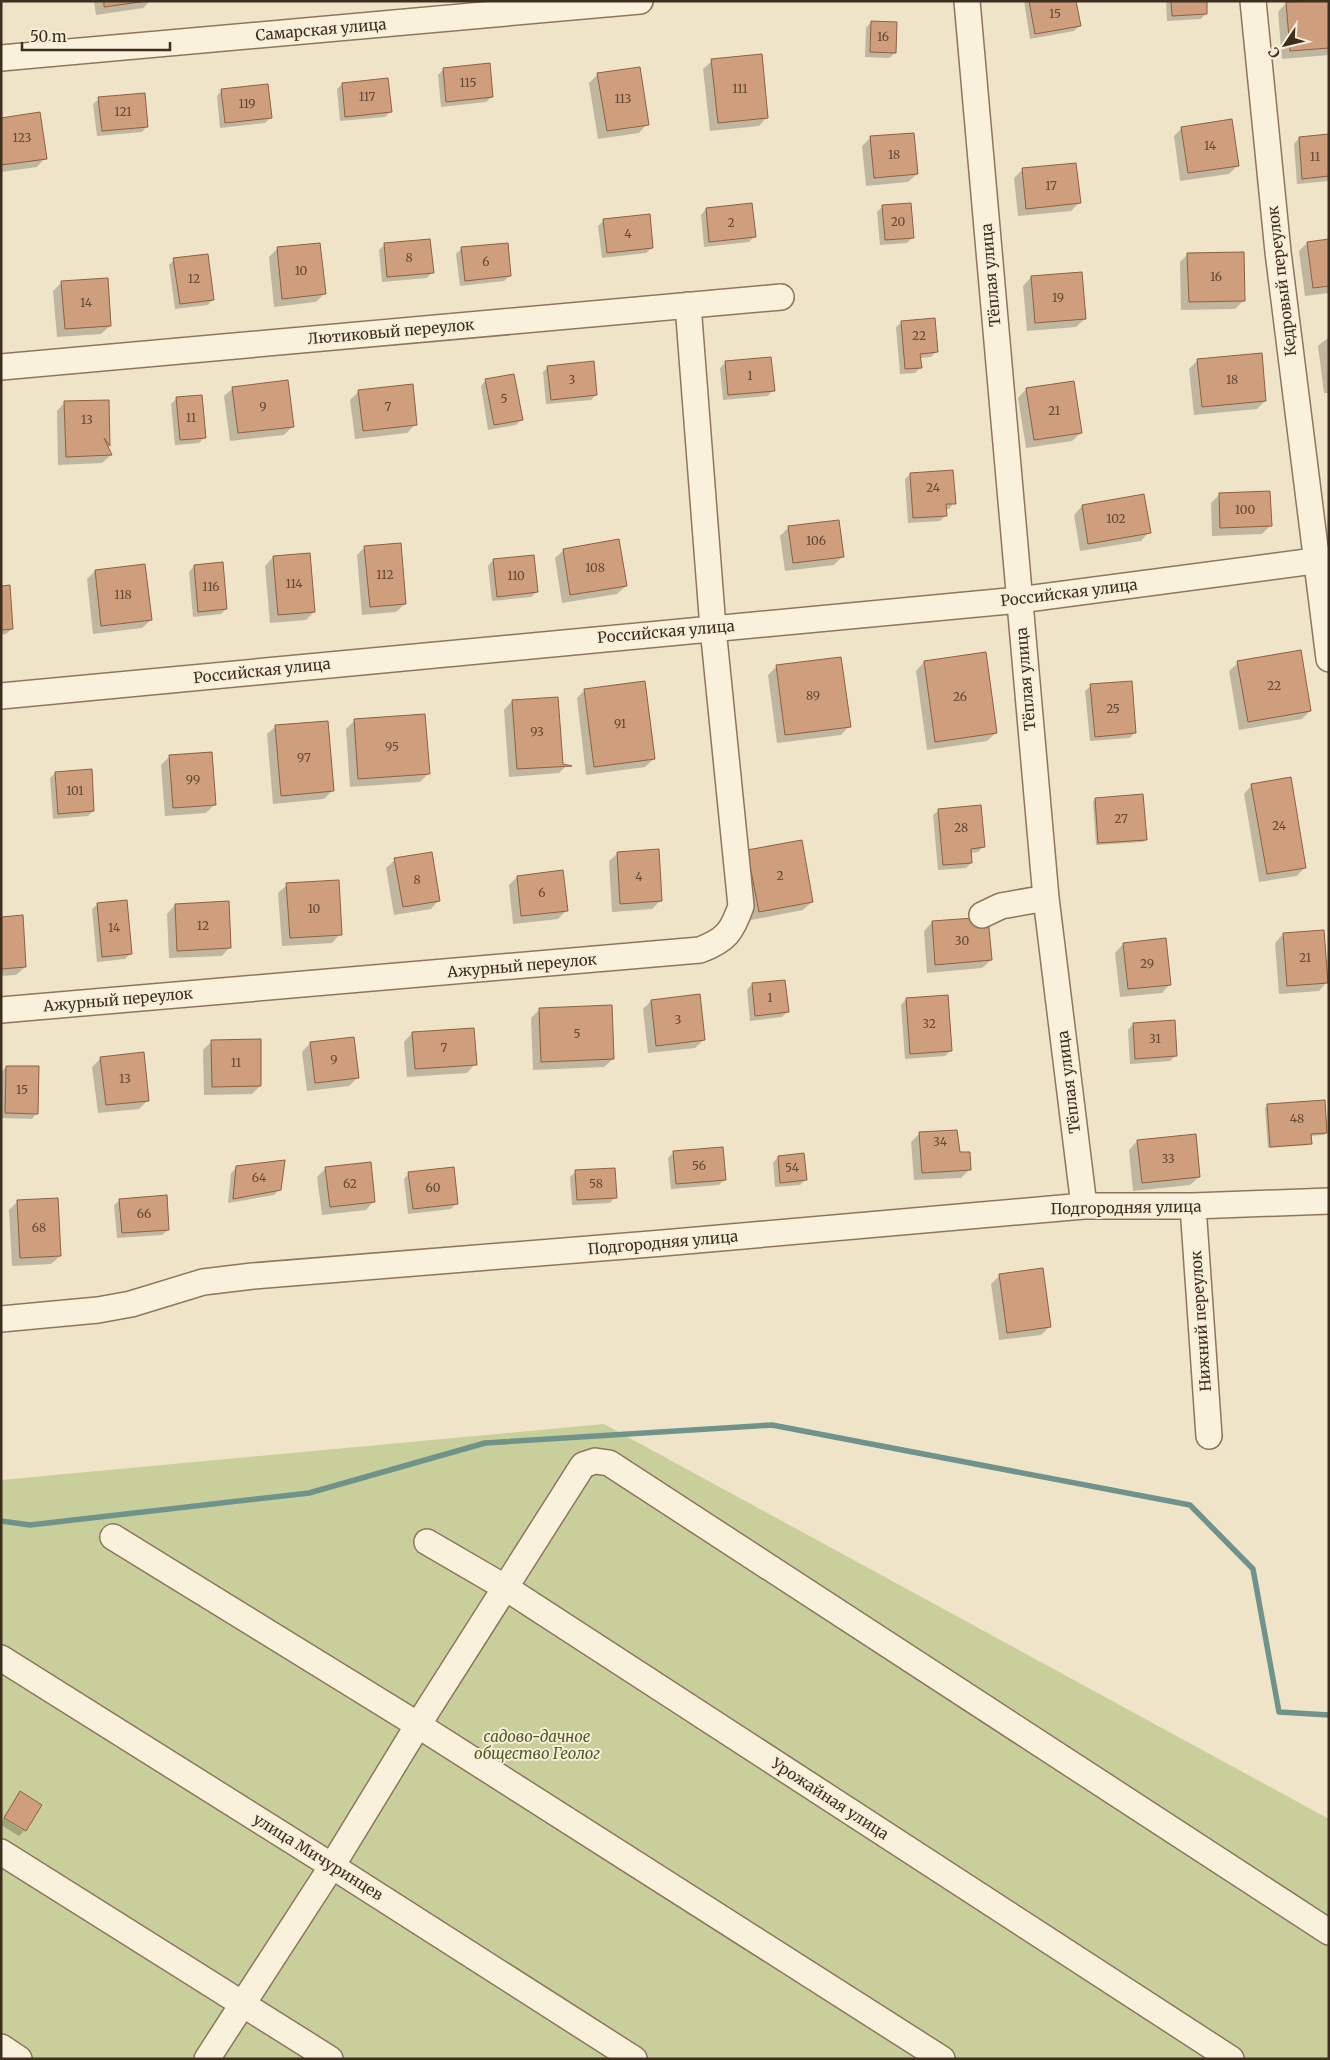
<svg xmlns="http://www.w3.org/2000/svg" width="1330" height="2060" font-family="Merriweather,serif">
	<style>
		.green { fill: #c9cf9b }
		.shadow { fill: #0003 }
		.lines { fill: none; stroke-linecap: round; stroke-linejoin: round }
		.stream { stroke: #6f938a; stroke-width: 5.5 }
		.building { fill: #cf9f7d; stroke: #8d5f41 }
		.minor-casing { stroke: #8d765c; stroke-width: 28 }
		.minor { stroke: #faf1dc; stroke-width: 25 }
		.labels { text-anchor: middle; stroke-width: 4; stroke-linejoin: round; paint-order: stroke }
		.number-label { font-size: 12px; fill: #624a37 }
		.street-label { font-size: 15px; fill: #3d2e20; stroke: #f7eed8 }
		.park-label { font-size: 15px; font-style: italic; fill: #4d5a26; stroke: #f7eed8 }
	</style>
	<rect width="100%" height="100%" fill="#f0e4c8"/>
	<path class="green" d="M 604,1424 L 1329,1819 L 1329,2059 L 1,2059 L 1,1480 Z"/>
	<path class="shadow" d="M 94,1 L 150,1 L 143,8 L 96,15 Z
		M 1024,1 L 1075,1 L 1079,26 L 1074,31 L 1030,39 Z
		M 1166,1 L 1205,1 L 1206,13 L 1201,19 L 1167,21 Z
		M 1310,1 L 1329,1 L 1329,55 L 1282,59 L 1278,12 L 1286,3 Z
		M 871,22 L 895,53 L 889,58 L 865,57 L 866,28 Z
		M 712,61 L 767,117 L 759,126 L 710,131 L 703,69 Z
		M 444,69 L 492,97 L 486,102 L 441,107 L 438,75 Z
		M 598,74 L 647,124 L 639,133 L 598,139 L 589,83 Z
		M 342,84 L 390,112 L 385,117 L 340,121 L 337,89 Z
		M 222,90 L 270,118 L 265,123 L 220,128 L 217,96 Z
		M 99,99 L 147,126 L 142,132 L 97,136 L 93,104 Z
		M 1,119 L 45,158 L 37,167 L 1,172 Z
		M 1182,128 L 1238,165 L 1229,174 L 1180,181 L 1174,136 Z
		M 1329,136 L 1329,181 L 1297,184 L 1294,144 L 1299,138 Z
		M 871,137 L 917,174 L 908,182 L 866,186 L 862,146 Z
		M 1023,169 L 1080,202 L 1071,211 L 1018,216 L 1014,178 Z
		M 910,204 L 913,237 L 907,243 L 880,245 L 877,212 L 882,207 Z
		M 706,209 L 754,237 L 749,242 L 704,247 L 701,215 Z
		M 604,220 L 652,248 L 646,253 L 602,258 L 598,226 Z
		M 1329,240 L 1329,293 L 1305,296 L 1299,251 L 1307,243 Z
		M 385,244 L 432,272 L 427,278 L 382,282 L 379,250 Z
		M 278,248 L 324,294 L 316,302 L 274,307 L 269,257 Z
		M 462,248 L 510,276 L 504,281 L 460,286 L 456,254 Z
		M 1188,254 L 1244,300 L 1235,309 L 1181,310 L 1180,262 Z
		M 174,260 L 213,299 L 208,305 L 175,309 L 169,265 Z
		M 1031,277 L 1085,319 L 1076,327 L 1027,331 L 1023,286 Z
		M 62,282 L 110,326 L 101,334 L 57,337 L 53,291 Z
		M 902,322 L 936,352 L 931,357 L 920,358 L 920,368 L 915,373 L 900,374 L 896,327 Z
		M 1329,337 L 1329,393 L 1324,393 L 1318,346 Z
		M 1198,360 L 1265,401 L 1257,409 L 1194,415 L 1189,369 Z
		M 725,363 L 773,390 L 768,396 L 723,400 L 720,368 Z
		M 548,367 L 596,395 L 591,400 L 546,404 L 543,372 Z
		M 486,380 L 521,420 L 516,425 L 488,430 L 481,386 Z
		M 233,388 L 293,426 L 284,435 L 230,441 L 224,396 Z
		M 1026,389 L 1081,433 L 1072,441 L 1026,448 L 1018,398 Z
		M 359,391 L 416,424 L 407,433 L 355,439 L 350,400 Z
		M 177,398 L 204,438 L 199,443 L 175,445 L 171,404 Z
		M 108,401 L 109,446 L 107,448 L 111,455 L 102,463 L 58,465 L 57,411 L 65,402 Z
		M 910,474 L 954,503 L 949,509 L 945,509 L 945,516 L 940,521 L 908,523 L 905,479 Z
		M 1219,495 L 1271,525 L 1262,534 L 1212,536 L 1211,503 Z
		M 1143,496 L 1149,532 L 1141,541 L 1080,551 L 1074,515 L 1082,506 Z
		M 789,527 L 843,556 L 834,565 L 785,571 L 780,536 Z
		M 365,547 L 405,604 L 396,612 L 362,615 L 357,555 Z
		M 564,550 L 626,586 L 617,594 L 562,603 L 555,558 Z
		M 273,557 L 314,612 L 306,620 L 270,623 L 265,566 Z
		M 493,560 L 537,592 L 531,597 L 492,601 L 488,566 Z
		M 194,566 L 226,609 L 221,614 L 193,617 L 189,572 Z
		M 95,571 L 151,620 L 142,628 L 93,634 L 87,579 Z
		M 1,587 L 12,629 L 6,634 L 1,635 Z
		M 924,662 L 996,733 L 987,741 L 927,750 L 916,671 Z
		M 1238,663 L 1310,711 L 1302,719 L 1239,730 L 1229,671 Z
		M 777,666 L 849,726 L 841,735 L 777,743 L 768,675 Z
		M 1091,686 L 1135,732 L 1130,738 L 1090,741 L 1085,691 Z
		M 585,690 L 654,759 L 645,767 L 586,775 L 577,698 Z
		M 512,701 L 561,765 L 566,766 L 559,773 L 509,777 L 504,710 Z
		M 354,721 L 428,774 L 420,782 L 350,787 L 346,729 Z
		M 276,726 L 332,791 L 324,799 L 273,804 L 267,734 Z
		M 170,756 L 215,804 L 206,813 L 165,816 L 161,765 Z
		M 55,773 L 93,811 L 88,816 L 53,819 L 50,778 Z
		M 1252,785 L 1305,867 L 1297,876 L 1259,882 L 1244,794 Z
		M 1142,796 L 1145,839 L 1143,842 L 1096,845 L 1093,802 L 1095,799 Z
		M 939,810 L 983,847 L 978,852 L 970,853 L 971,863 L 966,868 L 938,870 L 933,815 Z
		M 748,851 L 812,902 L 803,910 L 751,920 L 739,859 Z
		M 618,853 L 660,901 L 652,909 L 612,912 L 609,861 Z
		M 395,860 L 439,900 L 431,909 L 394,915 L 386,868 Z
		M 517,877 L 567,910 L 558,919 L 513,924 L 509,885 Z
		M 287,885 L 340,934 L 332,943 L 282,946 L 278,893 Z
		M 98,904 L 131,953 L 125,959 L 97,962 L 92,909 Z
		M 175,905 L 230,947 L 222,956 L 169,958 L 167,914 Z
		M 1,918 L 25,967 L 16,975 L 1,976 Z
		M 932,922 L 991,960 L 982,968 L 927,973 L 924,931 Z
		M 1323,931 L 1327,982 L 1319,991 L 1279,994 L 1275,943 L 1283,934 Z
		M 1123,944 L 1170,984 L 1162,993 L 1120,997 L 1115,953 Z
		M 752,984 L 787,1012 L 782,1017 L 750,1021 L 747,990 Z
		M 906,999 L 951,1050 L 945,1056 L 905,1059 L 901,1005 Z
		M 651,1001 L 704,1040 L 695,1048 L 648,1053 L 643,1009 Z
		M 540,1009 L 613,1059 L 604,1067 L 533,1070 L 531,1018 Z
		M 1133,1024 L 1176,1055 L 1170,1061 L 1130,1064 L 1128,1030 Z
		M 412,1033 L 475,1064 L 467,1073 L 407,1077 L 404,1042 Z
		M 211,1042 L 260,1086 L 252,1094 L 204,1095 L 203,1050 Z
		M 310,1043 L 358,1077 L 349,1086 L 307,1091 L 302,1052 Z
		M 101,1058 L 148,1100 L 139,1109 L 98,1113 L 92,1067 Z
		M 6,1067 L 37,1113 L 32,1119 L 1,1118 L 1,1072 Z
		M 1268,1105 L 1326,1133 L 1324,1135 L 1310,1136 L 1310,1143 L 1308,1145 L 1268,1148 L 1265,1108 Z
		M 920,1133 L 959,1154 L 970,1169 L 961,1178 L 914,1180 L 911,1142 Z
		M 1137,1141 L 1199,1177 L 1190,1185 L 1133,1191 L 1129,1150 Z
		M 674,1152 L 724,1180 L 719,1185 L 671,1189 L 668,1158 Z
		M 778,1157 L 806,1179 L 800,1185 L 775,1187 L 773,1163 Z
		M 237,1167 L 280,1189 L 274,1195 L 228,1203 L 231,1173 Z
		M 326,1168 L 374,1201 L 366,1210 L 322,1215 L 317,1177 Z
		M 576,1171 L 615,1197 L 610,1203 L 572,1205 L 570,1177 Z
		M 409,1173 L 457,1203 L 451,1209 L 408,1214 L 404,1179 Z
		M 120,1200 L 168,1230 L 162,1235 L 117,1238 L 114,1205 Z
		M 17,1202 L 60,1256 L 51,1264 L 12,1266 L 9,1210 Z
		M 1000,1275 L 1050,1326 L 1041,1335 L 999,1340 L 991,1284 Z
		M 20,1793 L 25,1829 L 4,1816 Z
		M 3,1818 L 24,1831 L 19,1836 L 1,1825 Z"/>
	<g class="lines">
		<path class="stream" d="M 1,1521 L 30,1525 L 309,1493 L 485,1443 L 772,1425 L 1190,1505 L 1253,1569 L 1279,1712 L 1329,1715"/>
	</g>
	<path class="building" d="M 104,1 L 147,1 L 104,7 Z
		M 1029,1 L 1076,1 L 1081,26 L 1035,34 Z
		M 1171,1 L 1207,1 L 1207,14 L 1172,16 Z
		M 1329,1 L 1329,48 L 1290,51 L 1286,2 Z
		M 871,21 L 897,22 L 896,53 L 870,52 Z
		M 762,54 L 768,118 L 718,123 L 711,59 Z
		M 490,63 L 493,97 L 446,102 L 443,68 Z
		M 640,67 L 649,125 L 607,131 L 597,73 Z
		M 388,78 L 392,112 L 345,117 L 342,83 Z
		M 268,84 L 272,118 L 225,123 L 221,89 Z
		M 145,93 L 148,127 L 102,131 L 98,97 Z
		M 40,112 L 47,159 L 1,165 L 1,118 Z
		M 1232,119 L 1239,166 L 1188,173 L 1181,127 Z
		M 914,133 L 918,174 L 874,178 L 870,136 Z
		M 1329,134 L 1329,176 L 1302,179 L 1299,137 Z
		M 1076,163 L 1081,203 L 1026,209 L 1022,168 Z
		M 752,203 L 756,237 L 709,242 L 706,208 Z
		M 911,203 L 914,238 L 885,240 L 882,205 Z
		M 650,214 L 653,248 L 607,253 L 603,219 Z
		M 430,239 L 434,273 L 387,277 L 384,243 Z
		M 1329,239 L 1329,286 L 1313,288 L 1307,242 Z
		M 320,243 L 326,294 L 282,299 L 277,247 Z
		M 508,243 L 511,276 L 465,281 L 461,247 Z
		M 1244,252 L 1245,301 L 1189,302 L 1187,253 Z
		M 208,254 L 214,300 L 180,304 L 173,258 Z
		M 1082,272 L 1086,319 L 1035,323 L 1031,276 Z
		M 108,278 L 111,326 L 65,329 L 61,281 Z
		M 935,318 L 938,352 L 920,354 L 922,368 L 905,369 L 901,321 Z
		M 1262,353 L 1266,401 L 1202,407 L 1197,359 Z
		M 771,357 L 775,391 L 728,395 L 725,361 Z
		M 594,361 L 597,395 L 551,400 L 547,366 Z
		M 514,374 L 523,420 L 494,425 L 485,379 Z
		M 288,380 L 294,427 L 238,433 L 232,387 Z
		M 1074,381 L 1082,433 L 1034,440 L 1026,388 Z
		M 413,384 L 417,425 L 363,431 L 358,390 Z
		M 202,395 L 206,438 L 180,440 L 176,397 Z
		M 109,400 L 110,446 L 104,438 L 112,455 L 66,457 L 64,401 Z
		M 953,470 L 956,504 L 946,504 L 947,516 L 913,518 L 910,473 Z
		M 1270,491 L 1272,526 L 1220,528 L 1219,493 Z
		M 1144,494 L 1151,533 L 1088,544 L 1082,505 Z
		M 839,520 L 844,557 L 793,563 L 788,526 Z
		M 619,539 L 627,586 L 570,595 L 563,549 Z
		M 401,543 L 406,604 L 370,607 L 364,546 Z
		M 310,553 L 315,612 L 278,615 L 273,556 Z
		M 534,555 L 538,592 L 497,597 L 493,559 Z
		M 223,562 L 227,609 L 198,612 L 194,565 Z
		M 145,564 L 152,620 L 101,626 L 95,570 Z
		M 10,585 L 13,629 L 1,630 L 1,586 Z
		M 1301,650 L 1311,711 L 1248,722 L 1237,661 Z
		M 986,652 L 997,733 L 935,742 L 924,661 Z
		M 841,657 L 851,727 L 785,735 L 776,665 Z
		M 645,681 L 655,759 L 594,767 L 584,689 Z
		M 1132,681 L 1136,733 L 1095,737 L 1090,684 Z
		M 558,697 L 563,764 L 572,766 L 517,769 L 512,700 Z
		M 425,714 L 430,774 L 358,779 L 354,719 Z
		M 328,721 L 334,791 L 281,796 L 275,725 Z
		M 212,752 L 216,805 L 173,808 L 169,755 Z
		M 92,769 L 94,811 L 58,814 L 55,772 Z
		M 1291,777 L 1306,868 L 1267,874 L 1251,784 Z
		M 1143,794 L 1147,840 L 1098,843 L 1095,798 Z
		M 981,805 L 985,847 L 971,849 L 972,863 L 943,865 L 938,809 Z
		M 802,840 L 813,902 L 759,912 L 747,850 Z
		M 659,849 L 662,901 L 620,904 L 617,852 Z
		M 432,852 L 440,901 L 403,907 L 394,858 Z
		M 563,870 L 568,911 L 521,916 L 517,876 Z
		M 339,880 L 342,935 L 290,938 L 286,883 Z
		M 127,900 L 132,954 L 102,957 L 97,903 Z
		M 229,901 L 231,948 L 177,951 L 175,904 Z
		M 23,915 L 26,967 L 1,969 L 1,917 Z
		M 988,917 L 992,960 L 935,965 L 932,921 Z
		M 1324,930 L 1328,983 L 1287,986 L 1283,933 Z
		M 1166,938 L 1171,985 L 1128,989 L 1123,943 Z
		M 785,980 L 789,1012 L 755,1016 L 752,983 Z
		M 700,994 L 705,1040 L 656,1046 L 651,1000 Z
		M 948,995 L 952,1051 L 910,1054 L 906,998 Z
		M 612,1005 L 614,1059 L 541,1062 L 539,1008 Z
		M 1175,1020 L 1177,1056 L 1135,1059 L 1133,1023 Z
		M 474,1028 L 477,1065 L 415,1069 L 412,1032 Z
		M 354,1037 L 359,1078 L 315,1083 L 310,1042 Z
		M 261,1039 L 261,1086 L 212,1087 L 211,1040 Z
		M 144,1052 L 149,1101 L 106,1105 L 100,1057 Z
		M 6,1066 L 39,1066 L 38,1114 L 5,1113 Z
		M 1325,1100 L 1327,1133 L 1311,1134 L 1312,1144 L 1270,1147 L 1267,1104 Z
		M 957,1130 L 960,1152 L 970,1152 L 971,1170 L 922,1173 L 919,1132 Z
		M 1196,1134 L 1200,1177 L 1142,1183 L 1137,1140 Z
		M 723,1147 L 726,1180 L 676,1184 L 673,1151 Z
		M 804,1153 L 807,1180 L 780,1183 L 778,1156 Z
		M 285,1160 L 281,1190 L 233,1199 L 236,1166 Z
		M 371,1162 L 375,1202 L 330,1207 L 325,1167 Z
		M 454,1167 L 458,1204 L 413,1209 L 408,1172 Z
		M 615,1168 L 617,1198 L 577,1200 L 575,1170 Z
		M 167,1195 L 169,1230 L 122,1233 L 119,1199 Z
		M 58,1198 L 61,1256 L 20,1258 L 17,1200 Z
		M 1043,1268 L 1051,1327 L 1007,1333 L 999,1274 Z
		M 20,1791 L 42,1805 L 26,1831 L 4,1818 Z"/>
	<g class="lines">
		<g class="minor-casing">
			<path id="minor" d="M 967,1 L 1046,898 L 1084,1206
				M 1253,1 L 1278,252 L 1329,659
				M 1,58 L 640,1
				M 1,367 L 781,297
				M 1,696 L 1019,600 L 1329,559
				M 982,915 L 1001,906 L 1046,898
				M 1,1010 L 700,950 C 726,940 732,932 741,906 L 713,628 L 688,305
				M 1193,1206 L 1209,1436
				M 1,1319 L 98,1310 L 131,1304 L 203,1282 L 253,1276 L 663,1243 L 1084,1206 L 1193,1206 L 1329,1201
				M 113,1537 L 418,1725 L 942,2059
				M 427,1542 L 506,1588 L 1231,2059
				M 1,1658 L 332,1866 L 634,2059
				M 1,1852 L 330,2059
				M 1,2047 L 19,2059
				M 207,2059 L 332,1866 L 418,1725 L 583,1465 L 595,1461 L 609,1463 L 1329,1932"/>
		</g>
		<use href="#minor" class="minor"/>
	</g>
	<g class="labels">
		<g class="number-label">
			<text x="1055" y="18">15</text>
			<text x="883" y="41">16</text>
			<text x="468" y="87">115</text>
			<text x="740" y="93">111</text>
			<text x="367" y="101">117</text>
			<text x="623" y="103">113</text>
			<text x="247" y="108">119</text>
			<text x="123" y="116">121</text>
			<text x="22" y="142">123</text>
			<text x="1210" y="150">14</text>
			<text x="894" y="159">18</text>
			<text x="1315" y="161">11</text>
			<text x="1051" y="190">17</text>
			<text x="898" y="226">20</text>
			<text x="731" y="227">2</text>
			<text x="628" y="238">4</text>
			<text x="409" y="262">8</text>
			<text x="486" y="266">6</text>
			<text x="301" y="275">10</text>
			<text x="1216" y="281">16</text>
			<text x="194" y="283">12</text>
			<text x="1058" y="302">19</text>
			<text x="86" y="307">14</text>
			<text x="919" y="340">22</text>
			<text x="750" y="380">1</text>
			<text x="572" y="384">3</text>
			<text x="1232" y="384">18</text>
			<text x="504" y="403">5</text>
			<text x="263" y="411">9</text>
			<text x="388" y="411">7</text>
			<text x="1054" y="415">21</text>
			<text x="191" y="422">11</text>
			<text x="87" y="424">13</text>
			<text x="933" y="492">24</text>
			<text x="1245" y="514">100</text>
			<text x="1116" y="523">102</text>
			<text x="816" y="545">106</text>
			<text x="595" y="572">108</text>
			<text x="385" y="579">112</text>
			<text x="516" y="580">110</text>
			<text x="294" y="588">114</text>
			<text x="211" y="591">116</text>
			<text x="123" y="599">118</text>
			<text x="1274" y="690">22</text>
			<text x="813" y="700">89</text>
			<text x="960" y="701">26</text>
			<text x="1113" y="713">25</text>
			<text x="620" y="728">91</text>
			<text x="537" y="736">93</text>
			<text x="392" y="751">95</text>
			<text x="304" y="762">97</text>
			<text x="193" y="784">99</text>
			<text x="75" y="795">101</text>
			<text x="1121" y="823">27</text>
			<text x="1279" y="830">24</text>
			<text x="961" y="832">28</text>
			<text x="780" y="880">2</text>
			<text x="639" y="881">4</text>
			<text x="417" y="884">8</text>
			<text x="542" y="897">6</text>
			<text x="314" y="913">10</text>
			<text x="203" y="930">12</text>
			<text x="114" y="932">14</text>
			<text x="962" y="945">30</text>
			<text x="1305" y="962">21</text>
			<text x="1147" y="968">29</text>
			<text x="770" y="1002">1</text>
			<text x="678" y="1024">3</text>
			<text x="929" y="1028">32</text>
			<text x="577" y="1038">5</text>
			<text x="1155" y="1043">31</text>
			<text x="444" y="1052">7</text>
			<text x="334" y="1064">9</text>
			<text x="236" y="1067">11</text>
			<text x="125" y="1083">13</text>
			<text x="22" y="1094">15</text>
			<text x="1297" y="1123">48</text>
			<text x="940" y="1146">34</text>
			<text x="1168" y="1163">33</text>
			<text x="699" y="1170">56</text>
			<text x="792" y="1172">54</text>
			<text x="259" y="1182">64</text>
			<text x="350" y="1188">62</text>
			<text x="596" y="1188">58</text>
			<text x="433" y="1192">60</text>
			<text x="144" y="1218">66</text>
			<text x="39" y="1232">68</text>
		</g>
		<g class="street-label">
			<text transform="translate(321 30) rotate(-5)" y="5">Самарская улица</text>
			<text transform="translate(991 275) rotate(-95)" y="5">Тёплая улица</text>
			<text transform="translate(1282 281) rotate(-97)" y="5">Кедровый переулок</text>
			<text transform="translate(391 332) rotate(-5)" y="5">Лютиковый переулок</text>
			<text transform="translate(1069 593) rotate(-7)" y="5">Российская улица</text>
			<text transform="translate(666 632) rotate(-5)" y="5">Российская улица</text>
			<text transform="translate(262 671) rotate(-6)" y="5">Российская улица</text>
			<text transform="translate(1026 679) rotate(-95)" y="5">Тёплая улица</text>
			<text transform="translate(522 966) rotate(-5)" y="5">Ажурный переулок</text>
			<text transform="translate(118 1000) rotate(-5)" y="5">Ажурный переулок</text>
			<text transform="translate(1069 1082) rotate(-97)" y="5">Тёплая улица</text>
			<text transform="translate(1126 1208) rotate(-1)" y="5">Подгородняя улица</text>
			<text transform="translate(663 1243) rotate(-5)" y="5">Подгородняя улица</text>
			<text transform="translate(1201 1321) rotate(-94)" y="5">Нижний переулок</text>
			<text transform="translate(830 1799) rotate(33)" y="5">Урожайная улица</text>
			<text transform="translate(318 1857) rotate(32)" y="5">улица Мичуринцев</text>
		</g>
		<g class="park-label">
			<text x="537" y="1742">садово-дачное<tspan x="537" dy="17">общество Геолог</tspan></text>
		</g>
	</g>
	<rect width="1330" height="2060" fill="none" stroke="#3d2e20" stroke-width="5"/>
	<g transform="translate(1285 45) rotate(235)" stroke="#f7eed8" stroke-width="4" paint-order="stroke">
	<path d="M0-4L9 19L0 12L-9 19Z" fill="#3d2e20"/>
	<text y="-8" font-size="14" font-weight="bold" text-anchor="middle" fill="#3d2e20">С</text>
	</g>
	<path d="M22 42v8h148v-8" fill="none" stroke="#3d2e20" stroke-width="2.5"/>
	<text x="30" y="42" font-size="15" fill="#3d2e20" stroke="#f7eed8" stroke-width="4" paint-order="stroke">50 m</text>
</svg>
